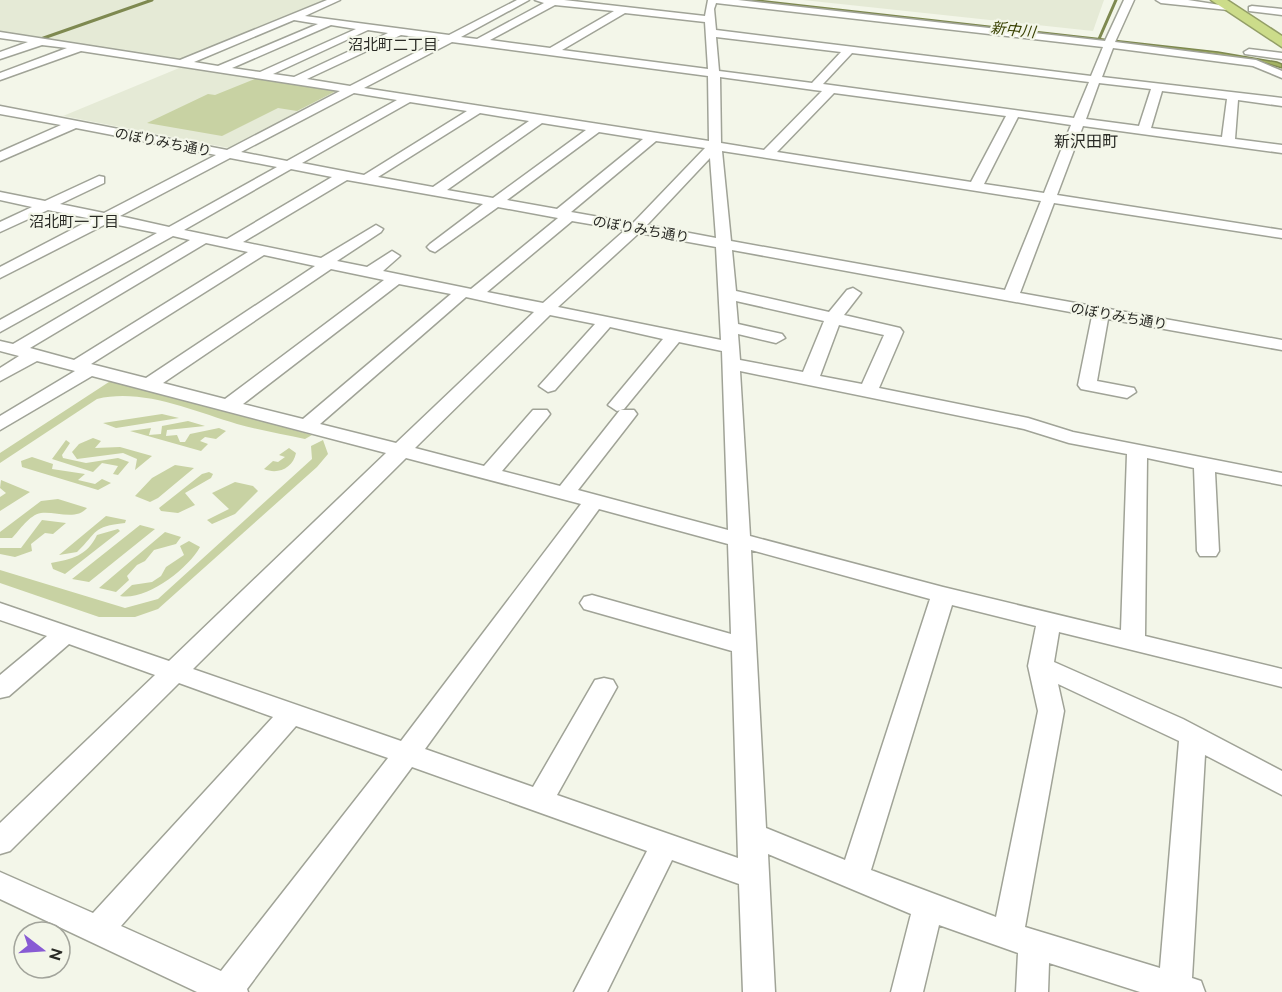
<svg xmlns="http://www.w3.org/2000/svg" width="1282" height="992" font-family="Ubuntu,'Noto Sans JP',sans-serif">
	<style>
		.built { fill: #e5ead6 }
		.green { fill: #c8d2a3 }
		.water { fill: #a3b263; stroke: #7e8950; stroke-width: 1.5 }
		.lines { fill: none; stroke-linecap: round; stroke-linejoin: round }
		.stream { stroke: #7e8950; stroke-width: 3 }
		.minor-casing { stroke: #a0a397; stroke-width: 3 }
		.highway-casing { stroke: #939e67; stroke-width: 3 }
		.minor { fill: #fff; fill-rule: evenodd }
		.highway { fill: #ccdc8a; fill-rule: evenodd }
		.labels { text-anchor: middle; stroke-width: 4.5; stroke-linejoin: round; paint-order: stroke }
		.far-street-label { font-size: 14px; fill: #292a25; stroke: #f3f6e9 }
		.far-water-label { font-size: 15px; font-style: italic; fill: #394102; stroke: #f3f6e9 }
		.far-neighbourhood-label { font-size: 15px; fill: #292a25; stroke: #f3f6e9 }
		.far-quarter-label { font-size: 16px; fill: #292a25; stroke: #f3f6e9 }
	</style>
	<rect width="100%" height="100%" fill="#f3f6e9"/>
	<path class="built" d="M 0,0 L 331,0 L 186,60 L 0,32 Z
		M 803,0 L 1104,0 L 1093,31 Z
		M 184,66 L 346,91 L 237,147 L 229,148 L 63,116 Z"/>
	<path class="green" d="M 257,78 L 336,91 L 297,111 L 278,108 L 222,136 L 147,123 L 208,94 L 215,95 Z
		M 112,380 L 312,435 L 305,439 C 282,434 259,430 237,424 C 193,411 143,388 97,399 L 0,463 L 0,453 Z
		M 162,414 L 179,418 L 116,428 L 103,423 Z
		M 188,421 L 205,426 L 167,430 L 166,436 L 177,435 L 180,442 L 185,442 L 190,434 L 219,428 L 226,431 L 216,439 L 205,437 L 200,441 L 208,444 L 201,451 L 130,431 L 151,428 L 149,435 L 161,434 L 162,426 Z
		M 93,438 L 101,441 L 95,448 L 120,447 L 152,456 L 135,470 L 137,459 L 123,453 L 77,459 L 72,452 L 79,444 Z
		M 66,440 L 70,443 L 62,455 L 63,458 L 86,463 L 118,458 L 129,462 L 118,475 L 113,474 L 118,466 L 102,463 L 93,472 L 52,459 Z
		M 323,440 L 328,454 L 317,467 L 158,609 L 135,617 L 99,617 L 0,583 L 0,570 L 125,608 L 158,599 L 312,459 L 311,446 Z
		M 289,448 L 296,453 C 293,468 278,475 264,469 L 273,461 L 278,462 L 285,457 L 279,455 Z
		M 32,457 L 53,464 L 52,469 L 85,474 L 78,480 L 95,484 L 102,479 L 111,483 L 98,490 L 22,467 L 21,461 Z
		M 175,465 L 194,468 L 158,498 L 150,502 L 135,496 L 152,478 Z
		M 209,472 L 213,474 L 211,478 L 185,493 L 195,505 L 178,513 L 161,511 L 159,508 L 202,474 Z
		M 1,480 L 30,492 L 0,511 L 0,497 L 6,493 L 0,488 Z
		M 235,482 L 253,486 L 258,491 L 235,514 L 212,524 L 207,520 L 229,509 L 212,493 Z
		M 58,499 L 87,508 C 76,521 55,511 41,513 C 29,515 20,530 12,538 L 0,538 L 0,532 L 41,501 Z
		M 106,516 L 126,520 L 125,523 C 91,527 99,531 77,552 L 59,555 Z
		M 42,520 L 66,523 L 53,534 L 45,533 L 31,544 L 32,551 L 15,557 L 0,554 L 0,548 L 21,548 Z
		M 140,525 L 155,529 L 89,582 L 72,579 Z
		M 118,529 L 120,531 L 65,574 L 53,569 L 51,563 C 72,559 87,556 97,535 Z
		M 165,532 L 181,537 L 176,544 L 154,550 L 145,561 L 137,565 L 127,576 L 129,580 L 116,592 L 99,588 Z
		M 189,541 L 200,547 C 188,569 146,601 120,596 L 132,585 L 152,582 L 161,576 L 166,567 L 184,555 L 180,546 Z"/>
	<path class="water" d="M 732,0 L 756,0 L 1218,52 L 1277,62 L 1282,64 L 1282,68 L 1258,61 L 1201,52 Z"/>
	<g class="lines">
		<path class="stream" d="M 1099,39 L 1116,0
			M 35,41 L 152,0"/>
		<g class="minor-casing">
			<path id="minor" d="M 327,0 L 340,0 L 305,16 L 449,35 L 517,0 L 529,0 L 461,37 L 477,39 L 544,3 L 535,0 L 564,0 L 705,16 L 708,0 L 738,0 L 1105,41 L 1124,0 L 1134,0 L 1115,42 L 1256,60 L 1282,71 L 1282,78 L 1253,66 L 1113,48 L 1102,77 L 1282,98 L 1282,106 L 1238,100 L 1235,139 L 1282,145 L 1282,153 L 1083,126 L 1057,195 L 1282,230 L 1282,238 L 1054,203 L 1020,293 L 1282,340 L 1282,350 L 1108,319 L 1097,381 L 1134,388 L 1136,392 L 1127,398 L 1081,389 L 1078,385 L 1092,316 L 732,250 L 736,291 L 829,312 L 847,290 L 853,288 L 861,293 L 844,315 L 900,328 L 903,332 L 879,388 L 1028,418 L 1073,432 L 1282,473 L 1282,485 L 1215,472 L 1219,551 L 1216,556 L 1200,556 L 1197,551 L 1194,468 L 1147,458 L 1145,636 L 1282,669 L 1282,687 L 1059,632 L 1054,662 L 1183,719 L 1282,771 L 1282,795 L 1205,755 L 1192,978 L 1201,981 L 1205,992 L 1140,992 L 1049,963 L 1048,992 L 1016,992 L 1018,953 L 939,925 L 923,992 L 891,992 L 911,914 L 768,854 L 775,992 L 743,992 L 739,884 L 672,860 L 607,992 L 574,992 L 647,851 L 412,767 L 247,989 L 248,992 L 197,992 L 0,899 L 0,872 L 93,913 L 273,717 L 179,683 L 10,851 L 0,854 L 0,823 L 155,675 L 69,644 L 9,696 L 0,698 L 0,675 L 47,636 L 0,620 L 0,603 L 169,661 L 386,453 L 92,376 L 0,430 L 0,416 L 75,371 L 37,361 L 0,381 L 0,368 L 19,356 L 0,351 L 0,341 L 13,344 L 190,240 L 173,236 L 0,332 L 0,320 L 157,233 L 108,223 L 0,278 L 0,267 L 92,219 L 48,210 L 0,232 L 0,222 L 32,207 L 0,200 L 0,192 L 45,201 L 99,176 L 104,177 L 104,183 L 60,204 L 104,213 L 216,155 L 76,128 L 0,161 L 0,152 L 61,125 L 0,114 L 0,106 L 227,150 L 340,91 L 81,51 L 0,80 L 0,73 L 67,48 L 42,45 L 0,59 L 0,52 L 28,42 L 0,38 L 0,32 L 180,60 ZM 716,3 L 1103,47 L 1091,76 L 716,30 L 714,9 ZM 555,5 L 614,11 L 550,48 L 490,40 ZM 625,13 L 705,22 L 708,69 L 562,50 ZM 294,20 L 318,24 L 218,66 L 194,62 ZM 331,25 L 356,29 L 260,72 L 232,68 ZM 368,30 L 388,33 L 294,77 L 273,74 ZM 401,35 L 440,40 L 350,86 L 307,79 ZM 716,37 L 841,52 L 812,83 L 719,71 ZM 452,42 L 708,76 L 709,141 L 364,88 ZM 852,53 L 1089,82 L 1074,118 L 823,84 ZM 720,77 L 814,90 L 822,91 L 764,150 L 721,143 ZM 1099,83 L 1151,89 L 1139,126 L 1086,119 ZM 1162,91 L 1227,99 L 1222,137 L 1151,128 ZM 354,93 L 397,100 L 287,161 L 241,152 ZM 834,93 L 1006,116 L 971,182 L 777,152 ZM 410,102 L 467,111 L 364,175 L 302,163 ZM 480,113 L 529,121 L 433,187 L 378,177 ZM 1018,117 L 1071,125 L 1044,193 L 984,184 ZM 542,123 L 586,130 L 493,198 L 447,190 ZM 599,132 L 643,139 L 557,209 L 507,200 ZM 656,141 L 705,148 L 633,223 L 571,212 ZM 722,151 L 1041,201 L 1005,290 L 731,241 ZM 230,158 L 277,167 L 169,227 L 120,216 ZM 710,158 L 716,238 L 647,225 ZM 291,169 L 332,177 L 227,239 L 184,230 ZM 347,180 L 483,204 L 430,244 L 427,247 L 430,250 L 435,252 L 498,207 L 558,218 L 471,289 L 383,271 L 400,256 L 392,251 L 367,267 L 337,261 L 381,232 L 383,229 L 376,225 L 321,258 L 243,242 ZM 572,221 L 625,230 L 543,303 L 487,292 ZM 639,233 L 716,247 L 721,340 L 558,307 ZM 206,243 L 248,252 L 74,360 L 30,348 ZM 264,255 L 315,266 L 146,378 L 91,364 ZM 331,269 L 384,280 L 225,399 L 163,383 ZM 399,284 L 451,294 L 303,419 L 243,404 ZM 466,297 L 534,312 L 396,443 L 320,424 ZM 736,301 L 824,321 L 803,372 L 740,360 L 738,334 L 776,343 L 785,338 L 782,334 L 738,324 ZM 550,315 L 595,324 L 539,386 L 548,392 L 555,390 L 610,327 L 663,339 L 608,405 L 617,411 L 624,409 L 679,342 L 722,351 L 728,530 L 578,490 L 634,418 L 637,414 L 634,410 L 620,410 L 560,486 L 502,471 L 547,418 L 550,414 L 547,410 L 533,410 L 484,466 L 415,448 ZM 839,325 L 884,335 L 862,384 L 820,376 ZM 740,371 L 1024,429 L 1069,443 L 1127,454 L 1121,630 L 943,587 L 750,536 ZM 406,458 L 581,504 L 401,741 L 193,669 ZM 599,509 L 728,544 L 731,634 L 592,595 L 584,597 L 580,603 L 584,609 L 732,651 L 738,858 L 557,795 L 617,687 L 613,680 L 604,678 L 595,680 L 533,787 L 425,749 ZM 751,550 L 930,599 L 845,860 L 766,828 ZM 952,605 L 1036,626 L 1028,666 L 1038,711 L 996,917 L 871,870 ZM 1058,684 L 1179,741 L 1160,968 L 1025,927 L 1064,711 ZM 296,726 L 388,758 L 221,971 L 121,926 Z
				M 1156,0 L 1188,0 L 1233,7 L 1228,10 L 1161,3 Z
				M 1252,6 L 1282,9 L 1282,15 L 1249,11 L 1249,7 Z
				M 1249,49 L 1282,53 L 1282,59 L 1245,54 L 1244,52 Z"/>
		</g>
		<g class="highway-casing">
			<path id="highway" d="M 1211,0 L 1227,0 L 1282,36 L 1282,47 Z"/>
		</g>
		<use href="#minor" class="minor"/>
		<use href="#highway" class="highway"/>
	</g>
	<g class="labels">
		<g class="far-street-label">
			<text transform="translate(163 142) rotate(11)" y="5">のぼりみち通り</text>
			<text transform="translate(641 229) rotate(10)" y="5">のぼりみち通り</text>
			<text transform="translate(1119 316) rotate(10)" y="5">のぼりみち通り</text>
		</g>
		<g class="far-water-label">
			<text transform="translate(1013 30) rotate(6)" y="5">新中川</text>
		</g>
		<g class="far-neighbourhood-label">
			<text x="393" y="50">沼北町二丁目</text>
			<text x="74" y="227">沼北町一丁目</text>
		</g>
		<g class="far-quarter-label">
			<text x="1086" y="147">新沢田町</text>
		</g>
	</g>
	<g transform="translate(42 950) rotate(107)"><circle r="28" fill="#f3f6e9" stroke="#a2a49b" stroke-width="1.5"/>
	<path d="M0-4.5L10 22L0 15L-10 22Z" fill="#885bd4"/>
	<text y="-9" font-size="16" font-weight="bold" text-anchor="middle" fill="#292a25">N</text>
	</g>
</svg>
